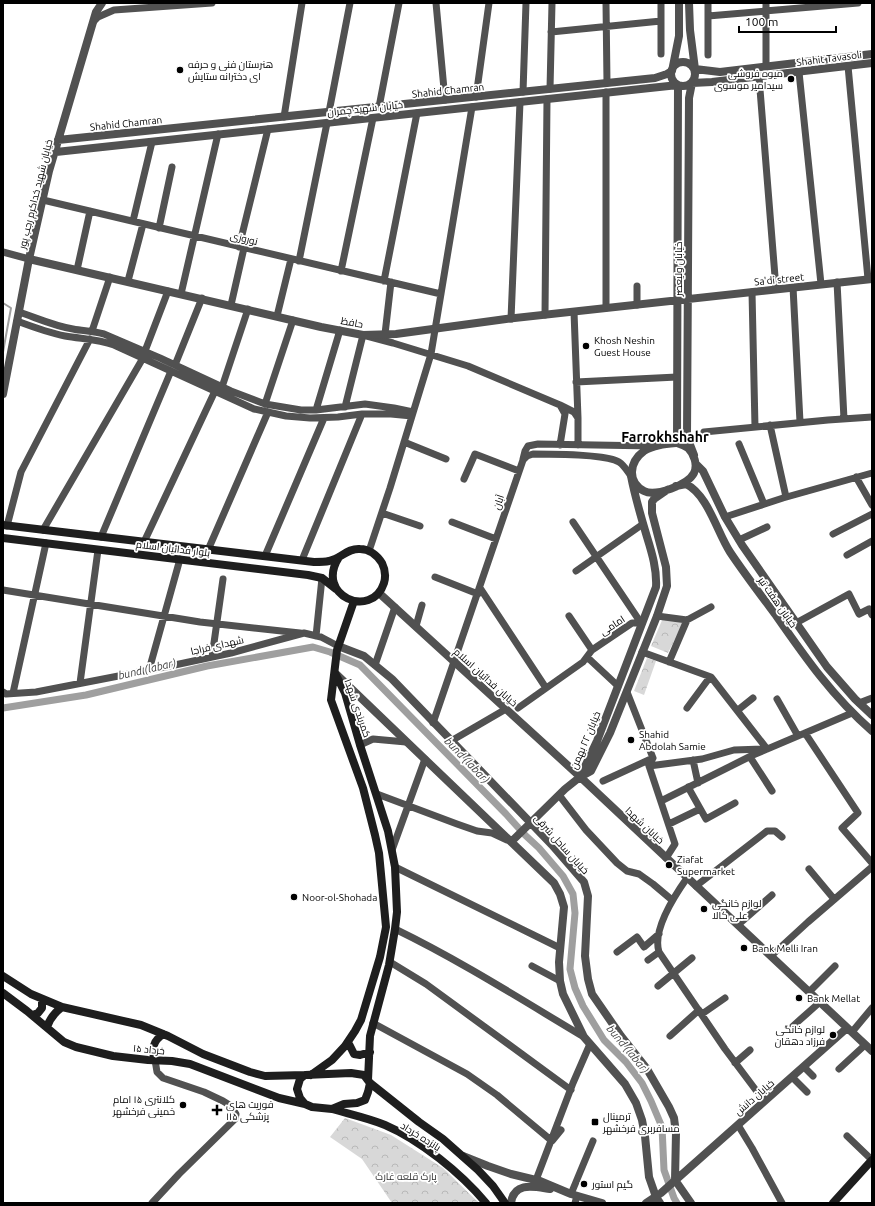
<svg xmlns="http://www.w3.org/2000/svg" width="875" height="1206" font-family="Ubuntu,Cairo,sans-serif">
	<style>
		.forest { fill: url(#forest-crowns) }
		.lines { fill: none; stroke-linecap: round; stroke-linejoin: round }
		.stream { stroke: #9f9f9f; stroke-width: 2 }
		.canal { stroke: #9f9f9f; stroke-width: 7 }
		.minor { stroke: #515151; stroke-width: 7 }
		.tertiary { stroke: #515151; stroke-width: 8 }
		.secondary { stroke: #1e1e1e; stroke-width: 8 }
		.poi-dot { fill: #000; stroke: #fff; stroke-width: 1.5 }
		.labels { text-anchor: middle; stroke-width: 3.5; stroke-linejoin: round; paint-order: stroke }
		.street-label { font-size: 10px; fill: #000; stroke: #fff }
		.poi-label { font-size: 10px; fill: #000; stroke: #fff; text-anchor: start }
		.park-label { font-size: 10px; fill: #2f2f2f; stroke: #fff }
		.water-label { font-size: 11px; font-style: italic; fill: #404040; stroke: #fff }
		.district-label { font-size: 14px; font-weight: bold; fill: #000; stroke: #fff }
	</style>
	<defs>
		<pattern id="forest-crowns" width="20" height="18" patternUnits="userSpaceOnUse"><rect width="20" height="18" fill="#d8d8d8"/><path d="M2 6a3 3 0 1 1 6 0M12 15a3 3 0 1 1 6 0" fill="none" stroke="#b8b8b8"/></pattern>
	</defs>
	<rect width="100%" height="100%" fill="#fff"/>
	<path class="forest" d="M 663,618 L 683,623 L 668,653 L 651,646 Z
		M 647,658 L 656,661 L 644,695 L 634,691 Z
		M 345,1118 L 391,1135 L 443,1168 L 479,1203 L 392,1203 L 362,1159 L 330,1137 Z"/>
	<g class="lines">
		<path class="stream" d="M 3,303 L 11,308 L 3,352"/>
		<path class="canal" d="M 3,708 L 86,695 L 207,666 L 313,647 L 330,652 L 360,665 L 506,814 L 525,835 L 539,848 L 563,876 L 573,894 L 575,913 L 570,969 L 575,988 L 583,1006 L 596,1027 L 604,1040 L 626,1062 L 642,1083 L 651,1101 L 662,1127 L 664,1170 L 674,1198 L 677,1203"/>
		<path class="minor" d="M 436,3 L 445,100
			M 606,3 L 607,83
			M 766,3 L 766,66
			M 708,16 L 858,3
			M 94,21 L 98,17 L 114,10 L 212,3
			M 551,32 L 661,21
			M 661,54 L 661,3
			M 708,55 L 708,3
			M 848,66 L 868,279
			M 799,72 L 821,284
			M 759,77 L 776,289
			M 550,89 L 552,3
			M 523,92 L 526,3
			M 476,97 L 489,3
			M 379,107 L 399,3
			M 329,112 L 350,3
			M 284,117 L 302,3
			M 43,200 L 441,294
			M 133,221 L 152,142
			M 159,228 L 172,167
			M 239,247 L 268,129
			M 3,252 L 29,259
			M 299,261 L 327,123
			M 77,270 L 90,211
			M 341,271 L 373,118
			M 128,281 L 143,224
			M 384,281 L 417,113
			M 837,282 L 844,419
			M 793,287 L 800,422
			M 752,292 L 755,427
			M 181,294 L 218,134
			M 231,305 L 244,248
			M 637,305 L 637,286
			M 606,308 L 606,92
			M 19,312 C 37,318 54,326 73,329 C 83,331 93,331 104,334 L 160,358 L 231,391 L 265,404 L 301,410 L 316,410 L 365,404 L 394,408 L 413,412
			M 574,312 L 578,418
			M 545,315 L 547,99
			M 277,316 L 291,259
			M 511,319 L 520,102
			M 17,321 C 33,327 49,333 65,336 C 82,339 98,339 114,345 L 254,409 L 286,416 L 310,418 L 338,417 L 362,414 L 391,414 L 412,416
			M 92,331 L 110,277
			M 385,334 L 391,282
			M 145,351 L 168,291
			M 175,365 L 202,298
			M 576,382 L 677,377
			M 222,387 L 248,309
			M 265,404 L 293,320
			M 560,405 L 574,412 L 578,418 L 578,445
			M 345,407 L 363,335 L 393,343 L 468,366 L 560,405 L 565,414 L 560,445
			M 316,410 L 340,330
			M 770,425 L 786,497
			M 704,432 L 828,420 L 872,417
			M 404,442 L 446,459
			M 739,444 L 764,504
			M 523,459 L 525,451 L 528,446 L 538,444 L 653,446
			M 856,477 L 872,505
			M 464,479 L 475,454 L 519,471
			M 382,513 L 420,526
			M 725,517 L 783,498 L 872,473
			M 452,522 L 496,539
			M 7,526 L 21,472 L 90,339
			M 43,530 L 143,358
			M 833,534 L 872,514
			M 101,537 L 171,371
			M 739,540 L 767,527
			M 144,542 L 215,391
			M 208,550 L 268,412
			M 369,551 L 390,488 L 431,354 L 472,107
			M 847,555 L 872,541
			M 265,556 L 324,418
			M 302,560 L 362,414
			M 576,571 L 643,524
			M 435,577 L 478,594
			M 480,588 L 546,688
			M 3,590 L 200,622 L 300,633
			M 569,616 L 592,650
			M 657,616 L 687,620 L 711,607
			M 796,623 L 849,594 L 859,614 L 869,609 L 872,615
			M 416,626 L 422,605
			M 316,636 L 322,578
			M 642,652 L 711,677 L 767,749
			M 212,657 L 223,579
			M 587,657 L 618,686
			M 669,662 L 687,620
			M 375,665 L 395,607
			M 149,670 L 180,559
			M 80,683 L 98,550
			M 3,692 L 6,694 L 36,692 L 170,666 L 231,653 L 304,633 L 321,637 L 338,646
			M 627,692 L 653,758 L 649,766 L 675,844 L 666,858
			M 13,693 L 46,543
			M 777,699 L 798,736
			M 859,703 L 872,698
			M 518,708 L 583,662 L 592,650 L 632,623 L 641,623 L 573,522
			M 687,708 L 710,677
			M 738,710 L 753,698
			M 433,723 L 523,460 L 527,456 L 533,454 C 550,454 606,454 619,462 C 624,465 628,472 631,476
			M 805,733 L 858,813 L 842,828 L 872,863
			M 451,741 L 506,709
			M 360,745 L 373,739 L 406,742
			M 750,757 L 772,791
			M 693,760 L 698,783
			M 649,766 L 702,759 L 734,750 L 763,749
			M 603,781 L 653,758
			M 688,787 L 706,819 L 735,803
			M 377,794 L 457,824 L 477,831 L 492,833 L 507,840
			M 559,795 L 586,830 L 617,863 L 627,871 L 639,874 L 653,884 L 672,900
			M 661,801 L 753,755 L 852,713
			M 669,824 L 700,809
			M 392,850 L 425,759
			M 395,867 L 560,948
			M 809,869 L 834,899
			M 687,878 C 675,895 652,930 659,952 L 725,1049 L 764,1101
			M 696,886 L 767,831 L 775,831 L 782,837
			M 738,925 L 772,895
			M 395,929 C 461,961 522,1000 584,1037
			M 617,952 L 637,937 L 644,947 L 659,934
			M 771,956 L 808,922 L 872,867
			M 648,960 L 659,952
			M 390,962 L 426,984 L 571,1090
			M 532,966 L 560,981
			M 658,986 L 692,958
			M 809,992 L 835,966
			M 702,1014 L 725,998
			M 373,1023 L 467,1074 L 497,1095 L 552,1141 L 561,1130
			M 793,1026 L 820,1002
			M 852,1032 L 872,1008
			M 670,1036 L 699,1010
			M 735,1063 L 750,1050
			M 804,1067 L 813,1076
			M 839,1069 L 865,1045
			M 792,1077 L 807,1092
			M 738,1125 L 752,1148 L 782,1203
			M 847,1136 L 872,1160
			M 536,1180 L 573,1083 L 590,1044
			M 571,1194 L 593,1141
			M 152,1203 L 179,1174 L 235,1119 L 236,1114 L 231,1106 L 223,1101 L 204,1092 L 163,1078 L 157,1072 L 155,1060
			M 575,1203 L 577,1196"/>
		<path class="tertiary" d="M 689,3 L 690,30 L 695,69 L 720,72 L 872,54
			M671 74a12 12 0 1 1 24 0a12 12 0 1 1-24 0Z
			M 58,140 L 655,78 L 667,74 L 672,71 L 679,36 L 679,3
			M 56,152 L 678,85 L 677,443
			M 29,259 L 321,327 L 363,335 L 396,334 L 506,319 L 872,279
			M 3,394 L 29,259 L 49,171 L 96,12 L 102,3
			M 677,443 C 680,444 685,446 688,448 C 694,454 698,465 694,473 C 688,485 655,497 644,491 C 627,482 629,462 644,451 C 653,445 666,444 677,443 Z
			M 694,455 L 687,437 L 689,98 L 692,83 L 712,82 L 872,63
			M 696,464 L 703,471 L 725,517 L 742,545 L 827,667 L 855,699 L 872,715
			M 676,486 L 686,484 C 708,495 717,532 730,552 C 744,573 760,594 775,614 C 805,657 832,696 872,731
			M 379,593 L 575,772 L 872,1051
			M 338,646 L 364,656 L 392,679 L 552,845 L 584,882 L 588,896 L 585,956 L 588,979 L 592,994 L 621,1036 L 647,1069 L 669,1107 L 674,1118 L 676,1133 L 675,1180 L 691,1203
			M 336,674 L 554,883 L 560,894 L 564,907 L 559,962 L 560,981 L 563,994 L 584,1037 L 625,1084 L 636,1103 L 642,1120 L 645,1136 L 649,1177 L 656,1197 L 660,1203
			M 580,777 L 597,741 L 656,587 C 657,570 652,553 647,537 C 641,517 635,497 631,476
			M 511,842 L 565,789 L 580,777 L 591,771 L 610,733 L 657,616 L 667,586 L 666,567 L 652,513 L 652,502 L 654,499 L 667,490
			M 463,1156 L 488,1166 L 511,1174 L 540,1181 L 571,1194 L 602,1203
			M 511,1203 C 514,1181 535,1187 550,1189
			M 646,1203 L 661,1193 L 847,1028"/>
		<path class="secondary" d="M 3,525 L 314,562 C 319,562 325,562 329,561 C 341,559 347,548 360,549 C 369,549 377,555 382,563 C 385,569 386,576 384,583 C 372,620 314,596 339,557
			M 3,538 L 308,575 L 322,578 L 336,589
			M 335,673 L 345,693 L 360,745 L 388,831 L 395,867 L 397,912 L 395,929 L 389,965 L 370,1036 L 368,1080
			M 3,976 L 31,994 L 62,1007 L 141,1025 L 168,1036 L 203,1054 L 250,1072 L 265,1076 L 305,1075
			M 3,993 L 27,1011 L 64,1042 L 76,1047 L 113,1056 L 148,1060 L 172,1061 L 190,1064 L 279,1098 L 305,1104
			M 33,1015 L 38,1013 L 42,1008 L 42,999
			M 47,1027 C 50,1018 54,1013 62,1007
			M 348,1042 L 354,1054 L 360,1055 L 370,1052
			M 155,1060 C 151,1049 153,1041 163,1034
			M 311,1075 L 332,1060 L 345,1046 L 355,1031 L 361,1020 L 380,957 L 386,927 L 379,853 L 375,835 L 363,788 L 331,700 L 337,650 L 354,601
			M 370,1083 L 368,1092 L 365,1100 L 357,1103 L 344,1104 L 332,1109 L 312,1107 L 305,1104 L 300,1098 L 297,1089 L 300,1079 L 305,1075 L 351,1073 L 364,1075 L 370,1083 L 419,1122 L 443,1139 L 478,1170 L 493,1186 L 505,1203
			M 332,1109 C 349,1114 368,1118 385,1125 C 420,1140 461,1173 486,1203
			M 833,1203 L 872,1160"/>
	</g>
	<g class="poi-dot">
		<circle cx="180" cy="70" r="4"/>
		<circle cx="791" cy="79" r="4"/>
		<circle cx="586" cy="346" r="4"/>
		<circle cx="631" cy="740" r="4"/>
		<circle cx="669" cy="865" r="4"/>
		<circle cx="294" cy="897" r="4"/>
		<circle cx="704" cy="909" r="4"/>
		<circle cx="744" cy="948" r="4"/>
		<circle cx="799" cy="998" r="4"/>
		<circle cx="833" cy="1035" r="4"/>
		<circle cx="183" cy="1105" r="4"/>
		<path d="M215 1104h4v4h4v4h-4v4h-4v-4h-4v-4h4z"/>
		<rect x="591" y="1118" width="8" height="8" rx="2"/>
		<circle cx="584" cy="1184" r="4"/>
	</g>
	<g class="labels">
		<g class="street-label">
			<text transform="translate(829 58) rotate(-7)" y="4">Shahit Tavasoli</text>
			<text transform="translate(448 90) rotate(-6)" y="4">Shahid Chamran</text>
			<text transform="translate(365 108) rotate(-6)" y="4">خیابان شهید چمران</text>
			<text transform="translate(126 123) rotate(-6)" y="4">Shahid Chamran</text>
			<text transform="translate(35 194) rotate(-76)" y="4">خیابان شهید خداکرم رجب پور</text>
			<text transform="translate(244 238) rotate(13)" y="4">نوروزی</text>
			<text transform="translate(678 269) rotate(-90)" y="4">خیابان ولیعصر</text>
			<text transform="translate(779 279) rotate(-6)" y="4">Sa'di street</text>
			<text transform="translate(352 322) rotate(10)" y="4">حافظ</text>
			<text transform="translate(498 502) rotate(-71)" y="4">آبان</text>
			<text transform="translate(173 548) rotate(7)" y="4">بلوار فدائیان اسلام</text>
			<text transform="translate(778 602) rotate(55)" y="4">خیابان هفت تیر</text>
			<text transform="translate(612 625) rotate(-33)" y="4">امامی</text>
			<text transform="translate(217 645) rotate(-13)" y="4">شهدای فراجا</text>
			<text transform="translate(486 677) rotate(42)" y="4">خیابان فدائیان اسلام</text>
			<text transform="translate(358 708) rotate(71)" y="4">کمربندی شهدا</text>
			<text transform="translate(585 740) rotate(-67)" y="4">خیابان ۲۲ بهمن</text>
			<text transform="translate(645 825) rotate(43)" y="4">خیابان شهدا</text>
			<text transform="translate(562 844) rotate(48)" y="4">خیابان ساحل شرقی</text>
			<text transform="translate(149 1049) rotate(5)" y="4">۱۵ خرداد</text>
			<text transform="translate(754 1097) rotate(-41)" y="4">خیابان دانش</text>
			<text transform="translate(421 1136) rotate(32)" y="4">پانزده خرداد</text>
		</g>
		<g class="poi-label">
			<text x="188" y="68">هنرستان فنی و حرفه<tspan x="188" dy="12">ای دخترانه ستایش</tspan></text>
			<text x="783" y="77" text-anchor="end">میوه فروشی<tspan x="783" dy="12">سیدامیر موسوی</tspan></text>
			<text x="594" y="344">Khosh Neshin<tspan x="594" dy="12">Guest House</tspan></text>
			<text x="639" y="738">Shahid<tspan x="639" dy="12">Abdolah Samie</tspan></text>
			<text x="677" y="863">Ziafat<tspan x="677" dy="12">Supermarket</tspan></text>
			<text x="302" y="901">Noor-ol-Shohada</text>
			<text x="712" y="907">لوازم خانگی<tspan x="712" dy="12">علی کالا</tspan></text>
			<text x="752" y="952">Bank Melli Iran</text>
			<text x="807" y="1002">Bank Mellat</text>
			<text x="825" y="1033" text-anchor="end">لوازم خانگی<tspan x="825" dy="12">فرزاد دهقان</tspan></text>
			<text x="175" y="1103" text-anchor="end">کلانتری ۱۵ امام<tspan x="175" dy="12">خمینی فرخشهر</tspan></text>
			<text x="226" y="1108">فوریت های<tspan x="226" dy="12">پزشکی ۱۱۵</tspan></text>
			<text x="603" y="1120">ترمینال<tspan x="603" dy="12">مسافربری فرخشهر</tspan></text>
			<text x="592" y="1188">گیم استور</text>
		</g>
		<g class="park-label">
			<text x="406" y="1180">پارک قلعه غارک</text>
		</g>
		<g class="water-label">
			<text transform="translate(147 669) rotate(-13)" y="4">bund (labar)</text>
			<text transform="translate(467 760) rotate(46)" y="4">bund (labar)</text>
			<text transform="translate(628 1049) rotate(50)" y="4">bund (labar)</text>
		</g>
		<g class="district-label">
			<text x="665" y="442">Farrokhshahr</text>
		</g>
	</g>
	<rect width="875" height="1206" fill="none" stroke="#000000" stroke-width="8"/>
	<path d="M739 26v6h97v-6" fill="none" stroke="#000000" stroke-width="2"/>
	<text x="745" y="26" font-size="12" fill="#000000" stroke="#ffffff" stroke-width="3" paint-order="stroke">100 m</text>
</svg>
